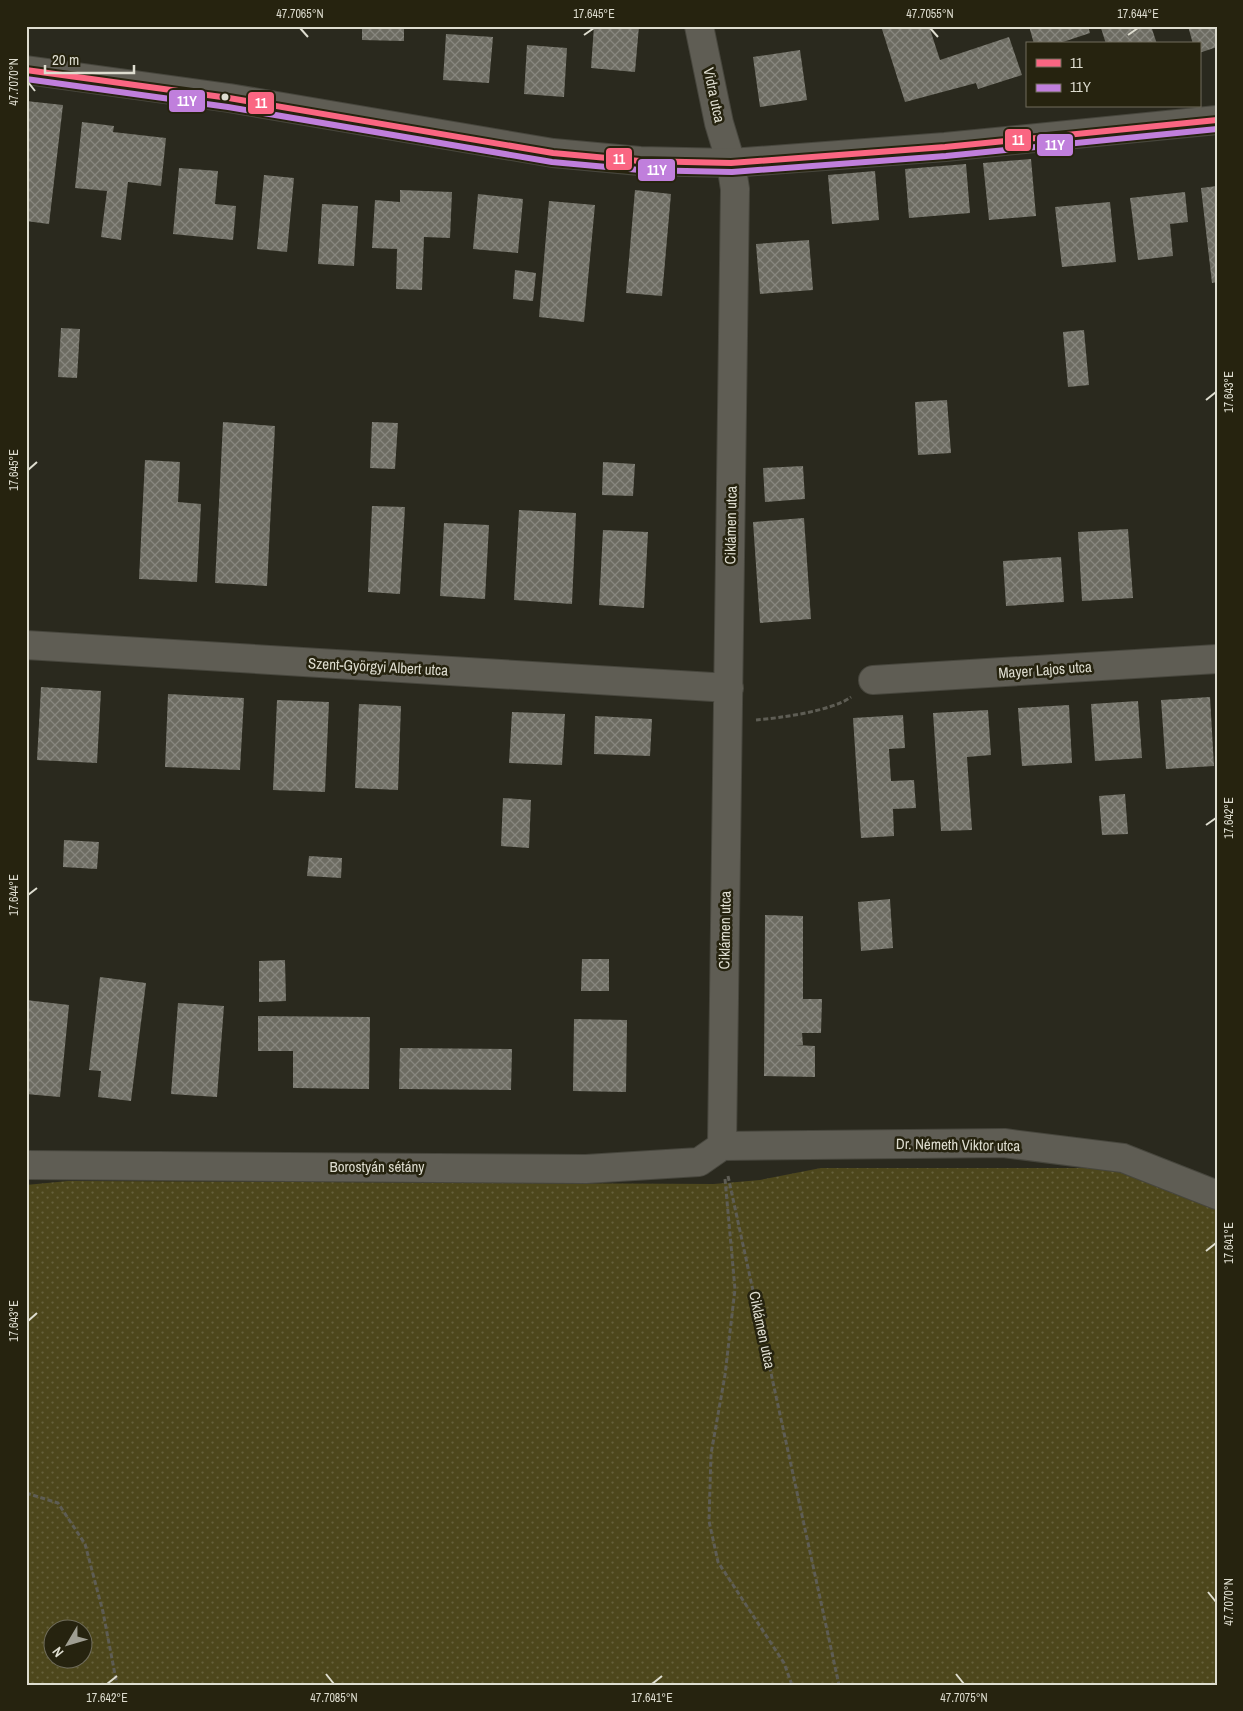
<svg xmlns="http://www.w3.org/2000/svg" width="1243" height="1711" font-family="'Archivo Narrow',sans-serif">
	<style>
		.green { fill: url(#green-dots); fill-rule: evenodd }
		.building { fill: url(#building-cross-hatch) }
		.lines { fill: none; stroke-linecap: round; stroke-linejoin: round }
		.street-casing { stroke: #47463d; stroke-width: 30 }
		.secondary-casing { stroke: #47463d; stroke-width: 30 }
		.path { stroke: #5e5d54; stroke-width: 3; stroke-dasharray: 5 2.5; stroke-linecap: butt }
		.street { stroke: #5f5d54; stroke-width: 28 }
		.secondary { stroke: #5f5d54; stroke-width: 28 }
		.bus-1-casing { stroke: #26230f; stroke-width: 10 }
		.bus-2-casing { stroke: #26230f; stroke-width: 10 }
		.bus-1 { stroke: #fa6682; stroke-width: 6 }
		.bus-2 { stroke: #c07fdc; stroke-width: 6 }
		.ticks { fill: none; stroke: #deddd0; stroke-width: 2 }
		.bus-dot { fill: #deddd0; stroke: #26230f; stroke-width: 2 }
		.labels { text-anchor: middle; stroke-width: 5; stroke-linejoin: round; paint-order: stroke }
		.street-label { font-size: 15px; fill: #deddd0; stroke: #26230f }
		.line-badge { stroke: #26230f; stroke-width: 2 }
		.badge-label { font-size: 14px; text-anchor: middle; font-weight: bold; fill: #fff }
		.neatline { fill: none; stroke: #deddd0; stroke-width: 2 }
		.ticks-label { font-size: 12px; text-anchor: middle; fill: #deddd0 }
	</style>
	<defs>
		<pattern id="green-dots" width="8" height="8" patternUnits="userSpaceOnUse" patternTransform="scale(1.25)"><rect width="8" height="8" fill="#4d471c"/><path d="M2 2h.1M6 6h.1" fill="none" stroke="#66613c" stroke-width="1.8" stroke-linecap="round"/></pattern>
		<pattern id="building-cross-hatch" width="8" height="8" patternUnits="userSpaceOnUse" patternTransform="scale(1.25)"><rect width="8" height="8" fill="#6d6c62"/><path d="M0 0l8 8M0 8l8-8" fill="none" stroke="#88877f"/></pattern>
	</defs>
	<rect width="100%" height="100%" fill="#2a291e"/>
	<path class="green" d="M 821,1168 L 1117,1168 L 1217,1207 L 1217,1685 L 26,1685 L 26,1185 L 68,1181 L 714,1184 L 760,1180 ZM 52,1628 L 82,1628 L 82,1658 L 52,1658 Z"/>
	<path class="building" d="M 362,26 L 404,26 L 404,41 L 362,40 Z
		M 594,26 L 639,26 L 635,72 L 591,68 Z
		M 881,26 L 929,26 L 940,60 L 1009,37 L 1022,75 L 978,89 L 976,83 L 905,102 Z
		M 1029,26 L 1088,26 L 1090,33 L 1057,44 L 1034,44 Z
		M 1105,26 L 1151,26 L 1157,44 L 1106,44 L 1101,28 Z
		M 1188,26 L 1217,26 L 1217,47 L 1199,53 L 1199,44 L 1193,44 Z
		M 446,34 L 493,37 L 489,83 L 443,80 Z
		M 527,45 L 567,48 L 564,97 L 524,94 Z
		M 800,50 L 807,100 L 760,107 L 753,57 Z
		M 26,101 L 63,105 L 49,224 L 26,221 Z
		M 82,122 L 114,126 L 113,132 L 166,138 L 161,186 L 128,182 L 121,240 L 101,237 L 107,191 L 75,188 Z
		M 1031,159 L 1036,216 L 989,220 L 983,163 Z
		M 966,164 L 970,213 L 909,218 L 905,169 Z
		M 179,168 L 218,171 L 215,204 L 236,206 L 233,240 L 173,234 Z
		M 875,171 L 879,220 L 832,224 L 828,175 Z
		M 264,175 L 294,178 L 287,252 L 257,249 Z
		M 1217,186 L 1217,282 L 1212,283 L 1201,188 Z
		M 400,190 L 452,192 L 450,238 L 424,237 L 422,290 L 396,289 L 397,249 L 372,248 L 375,200 L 400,202 Z
		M 635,190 L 671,194 L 662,296 L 626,293 Z
		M 1185,192 L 1188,222 L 1170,224 L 1173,256 L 1138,260 L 1130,198 Z
		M 478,194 L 523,199 L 518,253 L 473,249 Z
		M 549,201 L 595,205 L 584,322 L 539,317 Z
		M 1110,202 L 1116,262 L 1062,267 L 1055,207 Z
		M 322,204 L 358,206 L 354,266 L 318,264 Z
		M 809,240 L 813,290 L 760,294 L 756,244 Z
		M 515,270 L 536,273 L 533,301 L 513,299 Z
		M 61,328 L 80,329 L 77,378 L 58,377 Z
		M 1084,330 L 1089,385 L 1068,387 L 1063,332 Z
		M 947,400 L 951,453 L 918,455 L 915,402 Z
		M 223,422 L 275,426 L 267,586 L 215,583 Z
		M 372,422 L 398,423 L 395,469 L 370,468 Z
		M 145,460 L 180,462 L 178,502 L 201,504 L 197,582 L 139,579 Z
		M 603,462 L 635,464 L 633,496 L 602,495 Z
		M 803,466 L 805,499 L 765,502 L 763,468 Z
		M 372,506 L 405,507 L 400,594 L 368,592 Z
		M 519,510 L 576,513 L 572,604 L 514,600 Z
		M 804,518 L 811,619 L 760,623 L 753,522 Z
		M 444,523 L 489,525 L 485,599 L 440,596 Z
		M 1128,529 L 1133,598 L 1082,601 L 1078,532 Z
		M 603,530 L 648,532 L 644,608 L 599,605 Z
		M 1061,557 L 1064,602 L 1006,606 L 1003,561 Z
		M 41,687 L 101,691 L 97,763 L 37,760 Z
		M 168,694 L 244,698 L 240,770 L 165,767 Z
		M 1210,697 L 1214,766 L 1166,769 L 1161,700 Z
		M 277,700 L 329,702 L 325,792 L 273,790 Z
		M 1138,701 L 1142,758 L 1095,761 L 1091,704 Z
		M 359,704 L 401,706 L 398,790 L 355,788 Z
		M 1069,705 L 1072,763 L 1022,766 L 1018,708 Z
		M 988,710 L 991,755 L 967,757 L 972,830 L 941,831 L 933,713 Z
		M 512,712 L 565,714 L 562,765 L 509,763 Z
		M 903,715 L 905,748 L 889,749 L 891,781 L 914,780 L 916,808 L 893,809 L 894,836 L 861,838 L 853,718 Z
		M 595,716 L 652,719 L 650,756 L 594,754 Z
		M 1125,794 L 1128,834 L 1102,835 L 1099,796 Z
		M 503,798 L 531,800 L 529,848 L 501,846 Z
		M 64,840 L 99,842 L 97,869 L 63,867 Z
		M 309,856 L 342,858 L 341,878 L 307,876 Z
		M 890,899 L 893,948 L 861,951 L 858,902 Z
		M 765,915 L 803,916 L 803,999 L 822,999 L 821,1033 L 802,1033 L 803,1045 L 794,1045 L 815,1046 L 815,1077 L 764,1076 Z
		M 582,959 L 609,959 L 609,991 L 581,991 Z
		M 285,960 L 286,1001 L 259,1002 L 259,961 Z
		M 100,977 L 146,983 L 131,1101 L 98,1097 L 101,1071 L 89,1070 Z
		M 26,1000 L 69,1005 L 60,1097 L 26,1094 Z
		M 178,1003 L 224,1006 L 217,1097 L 171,1094 Z
		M 258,1016 L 370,1017 L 369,1089 L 293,1088 L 293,1051 L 258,1051 Z
		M 574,1019 L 627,1020 L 626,1092 L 573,1091 Z
		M 400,1048 L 512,1049 L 511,1090 L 399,1089 Z"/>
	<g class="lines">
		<g class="street-casing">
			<path id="street" d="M 699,26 L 719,123 L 731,163 L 735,189 L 722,1146
				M 26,645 L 729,688
				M 873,680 L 1217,659
				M 722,1146 L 1004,1143 L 1123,1158 L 1217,1195
				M 26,1165 L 586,1169 L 699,1162 L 722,1146"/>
		</g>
		<g class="secondary-casing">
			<path id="secondary" d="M 26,70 L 229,98 L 553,153 L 640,161 L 731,163 L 945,147 L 1217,120"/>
		</g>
		<path class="path" d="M 756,720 C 780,718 832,711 851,697
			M 728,1176 L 839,1685
			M 725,1179 L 735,1289 L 725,1375 L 711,1454 L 709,1521 L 718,1562 L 784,1663 L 792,1685
			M 26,1493 L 58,1503 L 85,1544 L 103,1612 L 117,1685"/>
		<use href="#street" class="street"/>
		<use href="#secondary" class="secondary"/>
		<g class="bus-1-casing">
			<path id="bus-1" d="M 26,70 L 229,98 L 553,153 L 640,161 L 731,163 L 945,147 L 1217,120"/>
		</g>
		<g class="bus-2-casing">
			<path id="bus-2" d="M 26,79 L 228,107 L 552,162 L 640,170 L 732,172 L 946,156 L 1217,129"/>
		</g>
		<use href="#bus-1" class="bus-1"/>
		<use href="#bus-2" class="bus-2"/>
	</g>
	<path class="ticks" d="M 300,28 L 308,37M 930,28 L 938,37M 584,35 L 594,28M 1128,35 L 1138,28M 28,82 L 35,91M 1206,400 L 1216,392M 28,470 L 37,462M 1206,825 L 1216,818M 28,895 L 37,888M 1206,1251 L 1216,1243M 28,1321 L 37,1313M 1208,1592 L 1216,1602M 326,1674 L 334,1684M 956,1674 L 964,1684M 107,1684 L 117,1676M 652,1684 L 662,1676"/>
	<circle class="bus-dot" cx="225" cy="97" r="4.5"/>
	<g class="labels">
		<g class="street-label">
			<text transform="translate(714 95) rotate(78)" y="5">Vidra utca</text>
			<text transform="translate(731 525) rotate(-89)" y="5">Ciklámen utca</text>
			<text transform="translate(378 667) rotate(3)" y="5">Szent-Györgyi Albert utca</text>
			<text transform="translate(1045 670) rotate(-4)" y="5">Mayer Lajos utca</text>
			<text transform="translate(725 930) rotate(-89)" y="5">Ciklámen utca</text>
			<text transform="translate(958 1145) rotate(1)" y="5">Dr. Németh Viktor utca</text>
			<text x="377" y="1172">Borostyán sétány</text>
			<text transform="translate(762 1330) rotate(78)" y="5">Ciklámen utca</text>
		</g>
	</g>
	<g class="line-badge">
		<rect x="168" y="89" width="38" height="24" rx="5" fill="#c07fdc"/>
		<rect x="247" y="91" width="28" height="24" rx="5" fill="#fa6682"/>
		<rect x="1004" y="128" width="28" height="24" rx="5" fill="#fa6682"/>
		<rect x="1036" y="133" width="38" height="24" rx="5" fill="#c07fdc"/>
		<rect x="605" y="147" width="28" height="24" rx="5" fill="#fa6682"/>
		<rect x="637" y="158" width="39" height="24" rx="5" fill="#c07fdc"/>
	</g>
	<g class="badge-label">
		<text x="187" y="106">11Y</text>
		<text x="261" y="108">11</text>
		<text x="1018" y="145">11</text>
		<text x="1055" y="150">11Y</text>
		<text x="619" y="164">11</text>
		<text x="657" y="175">11Y</text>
	</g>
	<rect width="1243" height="1711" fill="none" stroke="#26230f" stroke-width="55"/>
	<rect x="1026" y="42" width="175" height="65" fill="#26230f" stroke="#706d5c"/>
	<rect x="1036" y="59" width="25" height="8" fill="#fa6682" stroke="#706d5c"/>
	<text x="1070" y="68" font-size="15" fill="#deddd0">11</text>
	<rect x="1036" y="84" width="25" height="8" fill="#c07fdc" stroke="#706d5c"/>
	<text x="1070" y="92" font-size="15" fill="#deddd0">11Y</text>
	<g transform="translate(68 1644) rotate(232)"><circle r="24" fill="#26230f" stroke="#706d5c"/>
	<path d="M0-4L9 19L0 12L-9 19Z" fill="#9f9e92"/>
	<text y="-8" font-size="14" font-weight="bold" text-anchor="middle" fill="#deddd0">N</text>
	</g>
	<path d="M45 65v8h89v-8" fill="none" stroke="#deddd0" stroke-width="2.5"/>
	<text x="52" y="65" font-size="15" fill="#deddd0" stroke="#26230f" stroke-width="4" paint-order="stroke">20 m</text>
	<rect x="28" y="28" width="1188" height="1656" class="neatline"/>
	<g class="ticks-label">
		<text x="300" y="18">47.7065°N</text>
		<text x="594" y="18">17.645°E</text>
		<text x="930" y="18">47.7055°N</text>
		<text x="1138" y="18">17.644°E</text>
		<text transform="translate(14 82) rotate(-90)" y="4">47.7070°N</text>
		<text transform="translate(1229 392) rotate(-90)" y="4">17.643°E</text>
		<text transform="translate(14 470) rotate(-90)" y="4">17.645°E</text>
		<text transform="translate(1229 818) rotate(-90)" y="4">17.642°E</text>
		<text transform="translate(14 895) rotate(-90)" y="4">17.644°E</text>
		<text transform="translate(1229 1243) rotate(-90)" y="4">17.641°E</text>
		<text transform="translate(14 1321) rotate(-90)" y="4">17.643°E</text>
		<text transform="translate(1229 1602) rotate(-90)" y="4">47.7070°N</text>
		<text x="107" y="1702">17.642°E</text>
		<text x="334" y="1702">47.7085°N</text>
		<text x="652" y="1702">17.641°E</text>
		<text x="964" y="1702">47.7075°N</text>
	</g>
</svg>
